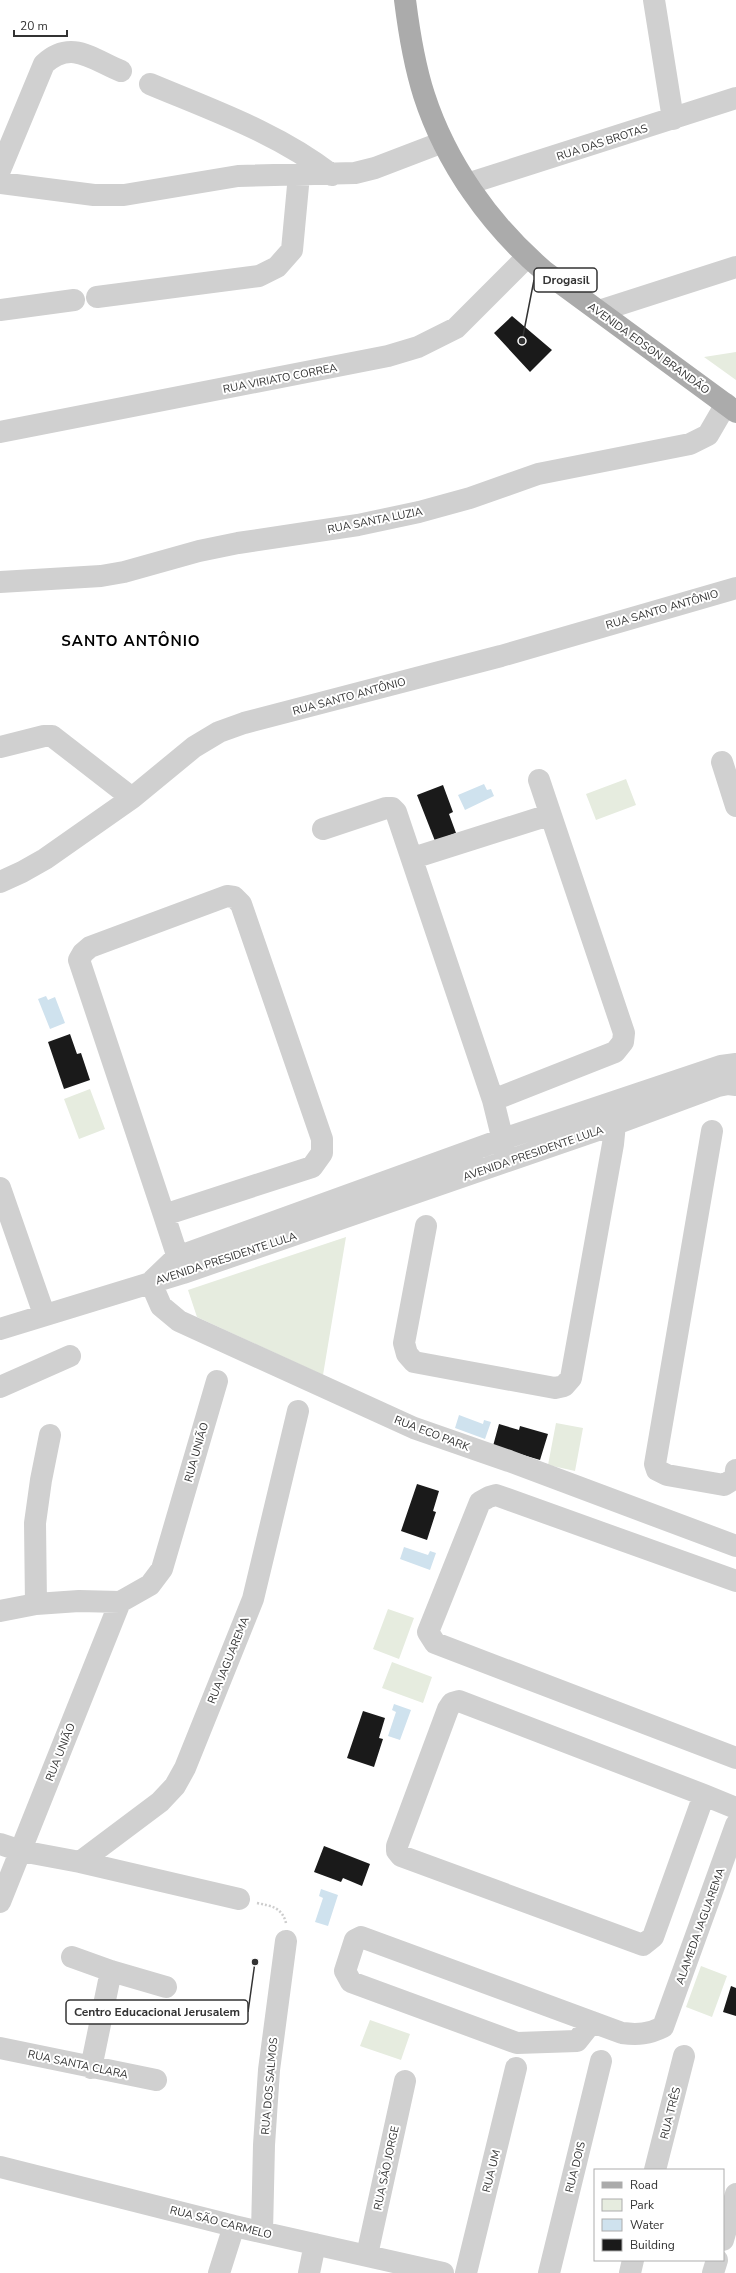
<svg xmlns="http://www.w3.org/2000/svg" width="736" height="2273" font-family="'Nunito Sans',sans-serif">
	<style>
		.green { fill: #e6ecdf }
		.water { fill: #cfe2ee }
		.building { fill: #1a1a1a }
		.lines { fill: none; stroke-linecap: round; stroke-linejoin: round }
		.path { stroke: #cdcdcd; stroke-width: 2.5; stroke-dasharray: 2 2; stroke-linecap: butt }
		.minor { stroke: #d0d0d0; stroke-width: 22 }
		.major { stroke: #ababab; stroke-width: 22 }
		.labels { text-anchor: middle; stroke-width: 4; stroke-linejoin: round; paint-order: stroke }
		.street-label { font-size: 11px; fill: #333; stroke: #fff }
		.district-label { font-size: 15px; font-weight: bold; letter-spacing: 1px; fill: #000; stroke: #fff }
		.leader { fill: none; stroke: #333; stroke-width: 1.5 }
		.callout-dot { fill: #333; stroke: #fff; stroke-width: 1.5 }
		.callout { fill: #fff; stroke: #333; stroke-width: 1.5 }
		.callout-label { font-size: 12px; text-anchor: middle; font-weight: bold; fill: #333 }
	</style>
	<rect width="100%" height="100%" fill="#fff"/>
	<path class="green" d="M 736,352 L 736,380 L 704,357 Z
		M 626,779 L 636,805 L 596,820 L 586,794 Z
		M 90,1089 L 105,1129 L 79,1139 L 64,1099 Z
		M 346,1237 L 323,1375 L 197,1317 L 188,1290 Z
		M 556,1423 L 583,1428 L 575,1471 L 548,1465 Z
		M 388,1609 L 414,1618 L 399,1659 L 373,1649 Z
		M 392,1662 L 432,1677 L 423,1703 L 382,1688 Z
		M 701,1966 L 727,1976 L 712,2017 L 686,2007 Z
		M 370,2020 L 410,2034 L 401,2060 L 360,2046 Z"/>
	<path class="water" d="M 484,784 L 487,790 L 491,789 L 494,796 L 465,810 L 458,795 Z
		M 46,996 L 48,1000 L 55,997 L 65,1023 L 50,1029 L 38,999 Z
		M 459,1415 L 483,1424 L 484,1420 L 491,1422 L 485,1439 L 455,1428 Z
		M 404,1547 L 428,1555 L 430,1551 L 436,1553 L 430,1570 L 400,1559 Z
		M 394,1704 L 411,1710 L 400,1740 L 388,1736 L 396,1712 L 392,1710 Z
		M 321,1889 L 338,1895 L 328,1926 L 315,1922 L 323,1898 L 319,1896 Z"/>
	<path class="building" d="M 512,316 L 552,350 L 530,372 L 494,333 Z
		M 443,785 L 453,812 L 449,814 L 456,833 L 435,841 L 417,795 Z
		M 70,1034 L 77,1054 L 81,1053 L 90,1080 L 64,1089 L 48,1042 Z
		M 499,1424 L 519,1430 L 520,1426 L 548,1434 L 540,1460 L 493,1446 Z
		M 417,1484 L 439,1491 L 433,1511 L 436,1512 L 427,1540 L 401,1531 Z
		M 363,1711 L 385,1718 L 379,1738 L 383,1739 L 374,1767 L 347,1758 Z
		M 324,1846 L 370,1864 L 362,1886 L 343,1878 L 341,1882 L 314,1872 Z
		M 731,1986 L 736,1988 L 736,2016 L 723,2012 Z"/>
	<g class="lines">
		<path class="path" d="M 257,1903 C 271,1906 282,1907 286,1923"/>
		<path class="minor" d="M 654,0 L 673,119
			M 150,84 C 212,110 278,133 332,175
			M 0,170 L 44,64 C 71,39 92,59 121,71
			M 0,183 L 94,195 L 124,195 L 238,176 L 355,173 L 375,168 L 443,142
			M 467,184 L 736,98
			M 97,297 L 259,276 L 277,267 L 292,250 L 299,175
			M 0,310 L 74,300
			M 599,311 L 736,267
			M 0,432 L 388,356 L 418,347 L 456,328 L 527,257
			M 0,582 L 101,576 L 124,572 L 199,551 L 238,543 L 358,525 L 419,512 L 470,498 L 538,474 L 690,444 L 708,435 L 726,404
			M 0,747 L 44,736 L 52,736 L 132,798
			M 722,762 L 736,806
			M 323,829 L 386,808 L 392,808 L 396,812 L 493,1100 L 506,1153
			M 413,858 L 549,815
			M 0,882 L 22,872 L 45,859 L 132,798 L 194,747 L 219,732 L 244,723 L 501,656 L 736,588
			M 227,896 L 234,897 L 241,904 L 322,1139 L 322,1153 L 312,1167 L 164,1215 L 79,960 L 83,953 L 90,947 Z
			M 493,1100 L 615,1052 L 623,1042 L 624,1033 L 539,780
			M 712,1131 L 655,1464 L 657,1470 L 667,1475 L 724,1485 L 735,1478 L 736,1470
			M 0,1188 L 44,1314
			M 164,1215 L 182,1270
			M 426,1226 L 404,1343 L 407,1354 L 414,1362 L 555,1388 L 564,1386 L 571,1378 L 613,1144 L 615,1124 L 611,1112
			M 153,1280 L 177,1257 L 503,1139 L 721,1066 L 736,1064
			M 151,1283 L 161,1306 L 179,1321 L 414,1428 L 509,1461 L 736,1546
			M 0,1329 L 183,1273 L 615,1124 L 718,1086 L 728,1084 L 736,1085
			M 0,1387 L 70,1356
			M 736,1581 L 496,1495 L 489,1497 L 480,1502 L 428,1632 L 435,1643 L 736,1758
			M 36,1604 L 35,1523 L 41,1480 L 50,1435
			M 0,1611 L 36,1604 L 79,1601 L 120,1602 L 150,1585 L 162,1569 L 217,1381
			M 704,1795 L 653,1937 L 643,1945 L 401,1856 L 397,1851 L 397,1846 L 448,1709 L 452,1703 L 459,1701 L 704,1795 L 736,1808
			M 0,1844 L 21,1851 L 80,1862 L 239,1899
			M 80,1862 L 160,1802 L 175,1786 L 185,1768 L 253,1599 L 298,1411
			M 0,1902 L 120,1602
			M 72,1957 L 111,1971 L 166,1987
			M 592,2022 L 577,2041 L 517,2043 L 351,1982 L 345,1971 L 355,1940 L 361,1937 L 622,2033 C 638,2035 649,2034 663,2027 L 736,1825
			M 0,2048 L 156,2080
			M 91,2068 L 111,1971
			M 0,2167 L 234,2226 L 443,2273
			M 655,2170 L 684,2056
			M 262,2232 L 264,2145 L 269,2070 L 286,1941
			M 723,2240 L 736,2194
			M 367,2255 L 405,2081
			M 219,2273 L 234,2226
			M 309,2273 L 315,2244
			M 466,2273 L 516,2068
			M 549,2273 L 601,2061
			M 630,2273 L 633,2260
			M 713,2273 L 717,2260"/>
		<path class="major" d="M 405,0 C 409,32 414,64 424,95 C 446,163 490,225 544,271 L 736,412"/>
	</g>
	<g class="labels">
		<g class="street-label">
			<text transform="translate(602 142) rotate(-18)" y="4">RUA DAS BROTAS</text>
			<text transform="translate(649 348) rotate(36)" y="4">AVENIDA EDSON BRANDÃO</text>
			<text transform="translate(280 378) rotate(-11)" y="4">RUA VIRIATO CORREA</text>
			<text transform="translate(375 520) rotate(-11)" y="4">RUA SANTA LUZIA</text>
			<text transform="translate(662 609) rotate(-16)" y="4">RUA SANTO ANTÔNIO</text>
			<text transform="translate(349 696) rotate(-15)" y="4">RUA SANTO ANTÔNIO</text>
			<text transform="translate(533 1153) rotate(-19)" y="4">AVENIDA PRESIDENTE LULA</text>
			<text transform="translate(226 1258) rotate(-18)" y="4">AVENIDA PRESIDENTE LULA</text>
			<text transform="translate(432 1433) rotate(21)" y="4">RUA ECO PARK</text>
			<text transform="translate(196 1452) rotate(-74)" y="4">RUA UNIÃO</text>
			<text transform="translate(228 1660) rotate(-68)" y="4">RUA JAGUAREMA</text>
			<text transform="translate(60 1752) rotate(-68)" y="4">RUA UNIÃO</text>
			<text transform="translate(700 1926) rotate(-70)" y="4">ALAMEDA JAGUAREMA</text>
			<text transform="translate(78 2064) rotate(12)" y="4">RUA SANTA CLARA</text>
			<text transform="translate(269 2086) rotate(-85)" y="4">RUA DOS SALMOS</text>
			<text transform="translate(670 2113) rotate(-76)" y="4">RUA TRÊS</text>
			<text transform="translate(575 2167) rotate(-76)" y="4">RUA DOIS</text>
			<text transform="translate(386 2168) rotate(-78)" y="4">RUA SÃO JORGE</text>
			<text transform="translate(491 2171) rotate(-76)" y="4">RUA UM</text>
			<text transform="translate(221 2222) rotate(14)" y="4">RUA SÃO CARMELO</text>
		</g>
		<g class="district-label">
			<text x="131" y="646">SANTO ANTÔNIO</text>
		</g>
	</g>
	<path class="leader" d="M522 341L534 280M255 1962L248 2012"/>
	<g class="callout-dot">
		<circle cx="522" cy="341" r="4"/>
		<circle cx="255" cy="1962" r="4"/>
	</g>
	<g class="callout">
		<rect x="534" y="268" width="63" height="24" rx="4"/>
		<rect x="66" y="2000" width="182" height="24" rx="4"/>
	</g>
	<g class="callout-label">
		<text x="566" y="284">Drogasil</text>
		<text x="157" y="2016">Centro Educacional Jerusalem</text>
	</g>
	<rect x="594" y="2169" width="130" height="92" fill="#ffffff" stroke="#adadad"/>
	<rect x="602" y="2182" width="20" height="6" fill="#ababab" stroke="#adadad"/>
	<text x="630" y="2189" font-size="12" fill="#333333">Road</text>
	<rect x="602" y="2199" width="20" height="12" fill="#e6ecdf" stroke="#adadad"/>
	<text x="630" y="2209" font-size="12" fill="#333333">Park</text>
	<rect x="602" y="2219" width="20" height="12" fill="#cfe2ee" stroke="#adadad"/>
	<text x="630" y="2229" font-size="12" fill="#333333">Water</text>
	<rect x="602" y="2239" width="20" height="12" fill="#1a1a1a" stroke="#adadad"/>
	<text x="630" y="2249" font-size="12" fill="#333333">Building</text>
	<path d="M14 30v6h53v-6" fill="none" stroke="#333333" stroke-width="2"/>
	<text x="20" y="30" font-size="12" fill="#333333" stroke="#ffffff" stroke-width="3" paint-order="stroke">20 m</text>
</svg>
